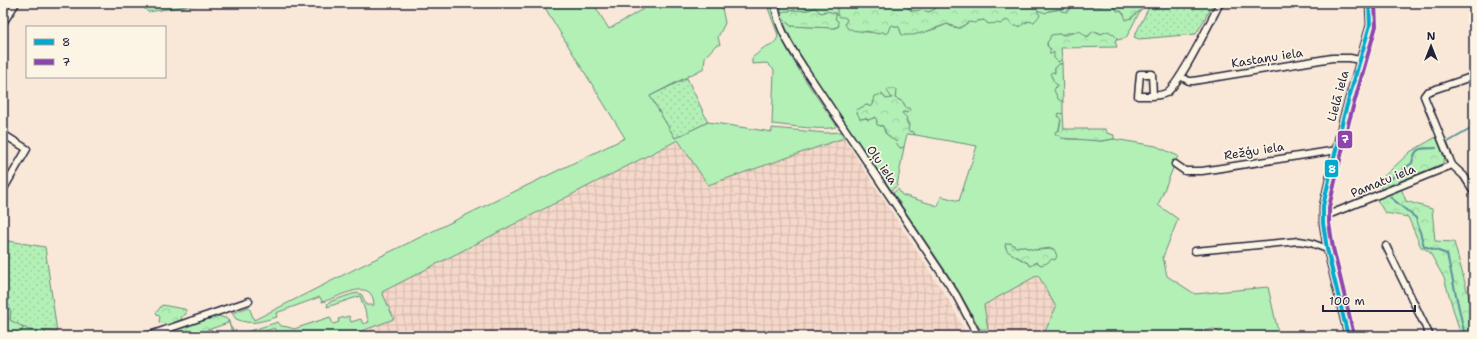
<svg xmlns="http://www.w3.org/2000/svg" width="1477" height="339" font-family="'Shantell Sans',sans-serif">
	<style>
		.industrial { fill: url(#industrial-grid) }
		.green { fill: #b2f0b6; stroke: #6a8978; fill-rule: evenodd }
		.forest { fill: url(#forest-crowns); stroke: #6a8978 }
		.garden { fill: url(#garden-dots); stroke: #6a8978 }
		.lines { fill: none; stroke-linecap: round; stroke-linejoin: round }
		.stream { stroke: #5d8f9c; stroke-width: 2 }
		.minor-casing { stroke: #22223b; stroke-width: 9 }
		.minor { stroke: #fcf5e5; stroke-width: 6 }
		.bus-1-casing { stroke: #fcf5e5; stroke-width: 7 }
		.bus-2-casing { stroke: #fcf5e5; stroke-width: 7 }
		.bus-1 { stroke: #00a9ce; stroke-width: 4 }
		.bus-2 { stroke: #8e44ad; stroke-width: 4 }
		.labels { text-anchor: middle; stroke-width: 3.5; stroke-linejoin: round; paint-order: stroke }
		.street-label { font-size: 12px; fill: #22223b; stroke: #fcf5e5 }
		.line-badge { stroke: #fcf5e5; stroke-width: 1.5 }
		.badge-label { font-size: 11px; text-anchor: middle; font-weight: bold; fill: #fff }
	</style>
	<defs>
		<pattern id="industrial-grid" width="8" height="8" patternUnits="userSpaceOnUse"><rect width="8" height="8" fill="#f5d8c9"/><path d="M0 4h8M4 0v8" fill="none" stroke="#d2b9ae"/></pattern>
		<pattern id="forest-crowns" width="20" height="18" patternUnits="userSpaceOnUse"><rect width="20" height="18" fill="#b2f0b6"/><path d="M2 6a3 3 0 1 1 6 0M12 15a3 3 0 1 1 6 0" fill="none" stroke="#99ce9d"/></pattern>
		<pattern id="garden-dots" width="8" height="8" patternUnits="userSpaceOnUse"><rect width="8" height="8" fill="#b2f0b6"/><path d="M2 2h.1M6 6h.1" fill="none" stroke="#99ce9d" stroke-width="1.8" stroke-linecap="round"/></pattern>
	</defs>
	<rect width="100%" height="100%" fill="#f9e8d8"/>
	<filter id="ink" filterUnits="userSpaceOnUse"><feTurbulence type="fractalNoise" baseFrequency=".025" numOctaves="2"/><feDisplacementMap in="SourceGraphic" scale="8" xChannelSelector="R" yChannelSelector="G"/><feConvolveMatrix kernelMatrix="1 2 1 2 8 2 1 2 1" color-interpolation-filters="sRGB"/></filter>
	<g filter="url(#ink)">
		<path class="industrial" d="M 844,138 L 951,304 L 967,336 L 348,336 L 394,319 L 382,292 L 679,140 L 708,185 Z
			M 1038,274 L 1056,307 L 1043,336 L 991,336 L 988,329 L 983,305 Z"/>
		<path class="green" d="M 143,3 L 206,3 L 148,12 L 141,5 Z
			M 542,3 L 593,3 L 609,29 L 643,9 L 640,3 L 721,3 L 725,23 L 718,37 L 720,45 L 716,45 L 705,57 L 704,68 L 650,96 L 675,138 L 708,122 L 772,132 L 772,128 L 826,133 L 841,132 L 844,138 L 708,185 L 678,140 L 382,292 L 394,319 L 348,336 L 278,336 L 274,328 L 253,336 L 233,336 L 228,319 L 230,326 L 237,335 L 278,322 L 281,326 L 288,327 L 294,329 L 330,317 L 333,324 L 339,322 L 338,319 L 349,316 L 351,322 L 361,319 L 363,324 L 369,322 L 360,296 L 327,307 L 328,303 L 332,301 L 352,294 L 359,293 L 362,295 L 366,305 L 374,305 C 373,275 338,298 322,302 L 320,297 L 276,313 L 277,317 C 261,321 252,326 236,319 L 232,313 L 249,307 L 254,320 L 365,264 L 625,138 Z
			M 781,3 L 839,3 L 841,5 L 839,6 L 844,17 L 848,19 L 851,29 C 870,33 875,35 892,25 L 899,27 L 902,35 C 916,35 935,30 947,24 L 952,27 L 960,28 L 969,22 L 977,21 L 984,20 L 993,23 L 1007,20 L 1016,26 L 1021,26 L 1027,21 L 1034,22 L 1038,14 L 1037,10 L 1050,11 L 1084,5 L 1085,3 L 1094,3 L 1094,6 L 1102,6 L 1104,4 L 1113,3 L 1114,7 L 1131,19 L 1137,12 L 1140,11 L 1126,38 L 1117,40 L 1113,34 L 1104,33 L 1101,34 L 1098,32 L 1091,33 L 1089,36 C 1084,37 1082,33 1077,32 C 1070,30 1065,36 1058,34 L 1047,43 L 1047,45 L 1052,52 L 1054,52 L 1058,62 L 1062,59 L 1062,64 L 1059,64 L 1055,68 L 1055,73 L 1051,76 L 1057,85 L 1055,92 L 1061,101 L 1063,101 L 1063,114 L 1062,113 L 1059,128 L 1059,134 L 1066,139 L 1083,139 L 1089,140 L 1102,141 L 1114,139 L 1156,146 L 1178,156 L 1158,205 L 1178,219 L 1163,257 L 1167,276 L 1195,294 L 1268,287 L 1279,336 L 1225,336 L 1214,329 L 1177,336 L 1043,336 L 1056,307 L 1038,275 L 984,305 L 988,329 L 980,329 L 957,288 L 893,193 L 898,189 L 902,195 L 938,206 L 941,196 L 959,201 L 977,146 L 916,135 L 913,132 L 910,132 L 908,129 L 909,124 L 902,113 L 907,109 L 906,108 L 903,102 L 895,98 L 896,91 L 891,95 L 893,98 L 886,99 L 884,96 L 874,99 L 873,105 L 871,107 L 867,105 L 862,107 L 859,109 L 862,119 L 866,118 L 868,120 L 876,117 L 880,126 L 883,126 L 885,133 L 896,141 L 900,148 L 904,147 L 897,186 L 891,190 C 869,157 846,125 824,92 C 808,68 792,45 782,18 L 791,26 L 835,28 L 839,26 L 835,18 L 836,14 L 835,13 L 824,11 L 822,13 L 811,9 L 802,12 L 794,10 L 781,13 ZM 1010,243 L 1016,247 L 1021,246 L 1034,250 L 1052,248 L 1054,251 L 1051,260 L 1039,264 L 1037,262 L 1029,264 L 1015,256 L 1005,247 L 1006,244 Z
			M 904,3 L 941,3 L 935,9 L 929,12 L 912,11 L 904,4 Z
			M 768,8 L 772,8 C 782,52 812,89 837,126 C 830,132 784,125 772,124 L 774,70 L 767,63 L 752,64 L 752,58 C 756,55 759,52 762,49 C 769,44 777,45 778,35 Z
			M 3,301 L 11,311 L 10,320 L 24,327 L 18,336 L 3,336 Z"/>
		<path class="forest" d="M 839,3 L 882,3 L 883,5 L 884,3 L 904,3 L 904,5 L 908,5 L 909,9 L 912,11 L 921,10 L 929,12 L 935,9 L 941,3 L 1085,3 L 1081,7 L 1070,7 L 1069,10 L 1066,12 L 1061,11 L 1061,9 L 1048,11 L 1046,13 L 1037,10 L 1040,15 L 1034,22 L 1027,21 L 1027,23 L 1025,22 L 1021,26 L 1014,26 L 1007,20 L 1000,24 L 997,23 L 988,24 L 984,20 L 977,21 L 975,23 L 969,22 L 959,28 L 947,24 L 925,32 L 913,35 L 902,35 L 899,27 L 892,25 L 890,26 L 888,32 L 885,34 L 884,32 L 880,32 L 878,34 L 867,31 L 863,32 C 860,30 855,32 851,29 L 848,29 L 845,24 L 847,19 L 844,17 L 840,17 L 837,15 L 837,8 L 841,6 Z
			M 1113,3 L 1138,3 L 1141,5 L 1142,10 C 1135,13 1133,18 1126,20 L 1124,14 L 1121,11 L 1117,11 Z
			M 814,8 L 816,8 L 819,12 L 822,13 L 826,11 L 835,13 L 836,16 L 835,19 L 838,21 L 839,26 L 833,28 L 791,26 L 782,18 L 781,13 L 785,11 C 789,12 791,10 794,10 C 801,11 808,11 814,8 Z
			M 1080,31 L 1087,37 L 1089,36 L 1090,34 L 1094,31 L 1101,34 L 1108,31 L 1113,34 L 1117,38 L 1115,41 L 1117,47 L 1061,48 L 1062,59 L 1058,62 L 1054,58 L 1054,52 L 1051,54 L 1049,54 L 1051,49 L 1048,47 L 1047,42 L 1049,40 L 1051,35 L 1058,34 L 1065,35 Z
			M 1059,64 L 1062,64 L 1063,101 L 1061,101 L 1058,99 L 1054,90 L 1057,85 L 1053,81 L 1053,79 L 1050,74 L 1052,72 L 1055,73 L 1055,68 Z
			M 888,89 L 895,89 L 896,91 L 895,98 L 903,102 L 906,108 L 909,108 L 910,110 L 907,113 L 903,112 L 902,113 L 907,118 L 906,121 L 909,127 L 908,129 L 910,132 L 911,131 L 916,135 L 907,134 L 904,147 L 900,148 L 897,144 L 896,141 C 890,139 885,133 883,126 L 877,125 L 876,117 L 868,120 L 866,118 L 860,119 L 856,110 C 860,109 863,106 867,105 L 871,107 L 873,105 L 875,96 L 882,94 L 886,99 L 892,98 L 887,91 Z
			M 1059,113 L 1063,114 L 1064,129 L 1105,129 L 1107,133 L 1114,135 L 1114,139 L 1100,141 L 1061,138 L 1059,135 L 1056,135 L 1055,133 L 1056,131 L 1059,131 L 1061,120 L 1058,116 Z
			M 1436,137 L 1445,159 L 1442,164 L 1381,189 L 1379,181 L 1410,152 Z
			M 1401,188 L 1406,201 L 1432,209 L 1435,241 L 1454,242 L 1474,316 L 1474,336 L 1461,336 L 1444,278 L 1429,251 L 1421,247 L 1408,217 L 1385,213 L 1376,198 Z
			M 1010,243 L 1016,247 L 1021,246 L 1034,250 L 1054,249 L 1057,256 L 1055,260 L 1052,259 L 1047,263 L 1041,265 L 1037,262 L 1035,263 L 1031,266 L 1029,265 L 1028,263 L 1007,251 L 1005,244 Z
			M 162,305 L 184,309 L 186,310 L 186,314 L 182,316 L 181,320 L 166,326 L 163,323 L 159,322 L 160,317 L 156,313 Z
			M 215,315 L 228,319 L 228,323 L 193,335 L 189,330 L 178,336 L 161,336 L 162,334 Z
			M 24,327 L 29,330 L 45,331 L 46,336 L 18,336 Z"/>
		<path class="garden" d="M 1158,3 L 1214,3 L 1196,34 L 1139,39 L 1134,37 L 1150,5 L 1156,8 Z
			M 687,78 L 708,122 L 675,138 L 650,96 Z
			M 3,240 L 45,247 L 57,332 L 29,330 L 10,320 L 11,311 L 3,301 Z"/>
		<g class="lines">
			<path class="stream" d="M 1448,142 L 1474,127
				M 1384,184 L 1412,163 C 1416,145 1420,149 1436,148
				M 1390,197 L 1416,218 L 1424,246 L 1447,254 L 1465,336"/>
			<g class="minor-casing">
				<path id="minor" d="M 775,3 C 777,27 791,48 804,68 L 956,295 L 978,336
					M 3,23 L 16,3
					M 1180,76 L 1189,81 L 1193,81 L 1332,58 L 1350,58 L 1359,60
					M 1474,76 L 1427,92 L 1424,96 L 1452,165 L 1464,176 L 1474,192
					M 1153,96 L 1152,74 L 1140,74 L 1138,96 C 1147,96 1158,97 1166,93 C 1179,86 1211,20 1220,3
					M 3,134 L 27,149 L 3,190
					M 1175,164 L 1185,171 L 1202,171 L 1337,150
					M 1323,217 L 1452,165
					M 1386,246 L 1430,336
					M 1195,251 L 1299,241 L 1311,243 L 1327,249
					M 147,336 L 249,301
					M 1348,336 L 1327,249 L 1323,223 L 1323,206 L 1343,119 L 1370,25 L 1369,3"/>
			</g>
			<use href="#minor" class="minor"/>
			<g class="bus-1-casing">
				<path id="bus-1" d="M 1348,336 L 1327,249 L 1323,223 L 1323,206 L 1343,119 L 1370,25 L 1369,3"/>
			</g>
			<g class="bus-2-casing">
				<path id="bus-2" d="M 1354,335 L 1333,248 L 1329,223 L 1329,207 L 1349,121 L 1376,26 L 1375,3"/>
			</g>
			<use href="#bus-1" class="bus-1"/>
			<use href="#bus-2" class="bus-2"/>
		</g>
	</g>
	<g class="labels">
		<g class="street-label">
			<text transform="translate(1267 58) rotate(-9)" y="4">Kastaņu iela</text>
			<text transform="translate(1338 96) rotate(-75)" y="4">Lielā iela</text>
			<text transform="translate(1254 151) rotate(-9)" y="4">Režģu iela</text>
			<text transform="translate(882 165) rotate(56)" y="4">Oļu iela</text>
			<text transform="translate(1383 181) rotate(-22)" y="4">Pamatu iela</text>
		</g>
	</g>
	<g class="line-badge">
		<rect x="1337" y="130" width="16" height="19" rx="4" fill="#8e44ad"/>
		<rect x="1324" y="159" width="15" height="19" rx="4" fill="#00a9ce"/>
	</g>
	<g class="badge-label">
		<text x="1345" y="143">7</text>
		<text x="1332" y="173">8</text>
	</g>
	<rect width="1477" height="339" fill="none" stroke="#fcf5e5" stroke-width="16"/>
	<rect x="8" y="8" width="1461" height="323" fill="none" stroke="#22223b" stroke-width="1.5" filter="url(#ink)"/>
	<rect x="26" y="26" width="140" height="52" fill="#fcf5e5" stroke="#a5a1a1"/>
	<rect x="34" y="39" width="20" height="6" fill="#00a9ce" stroke="#a5a1a1"/>
	<text x="62" y="46" font-size="12" fill="#22223b">8</text>
	<rect x="34" y="59" width="20" height="6" fill="#8e44ad" stroke="#a5a1a1"/>
	<text x="62" y="66" font-size="12" fill="#22223b">7</text>
	<g transform="translate(1431 46)" stroke="#fcf5e5" stroke-width="3" paint-order="stroke">
	<path d="M0-3L7 15L0 10L-7 15Z" fill="#22223b"/>
	<text y="-6" font-size="11" font-weight="bold" text-anchor="middle" fill="#22223b">N</text>
	</g>
	<path d="M1323 305v6h92v-6" fill="none" stroke="#22223b" stroke-width="2"/>
	<text x="1329" y="305" font-size="12" fill="#22223b" stroke="#fcf5e5" stroke-width="3" paint-order="stroke">100 m</text>
</svg>
